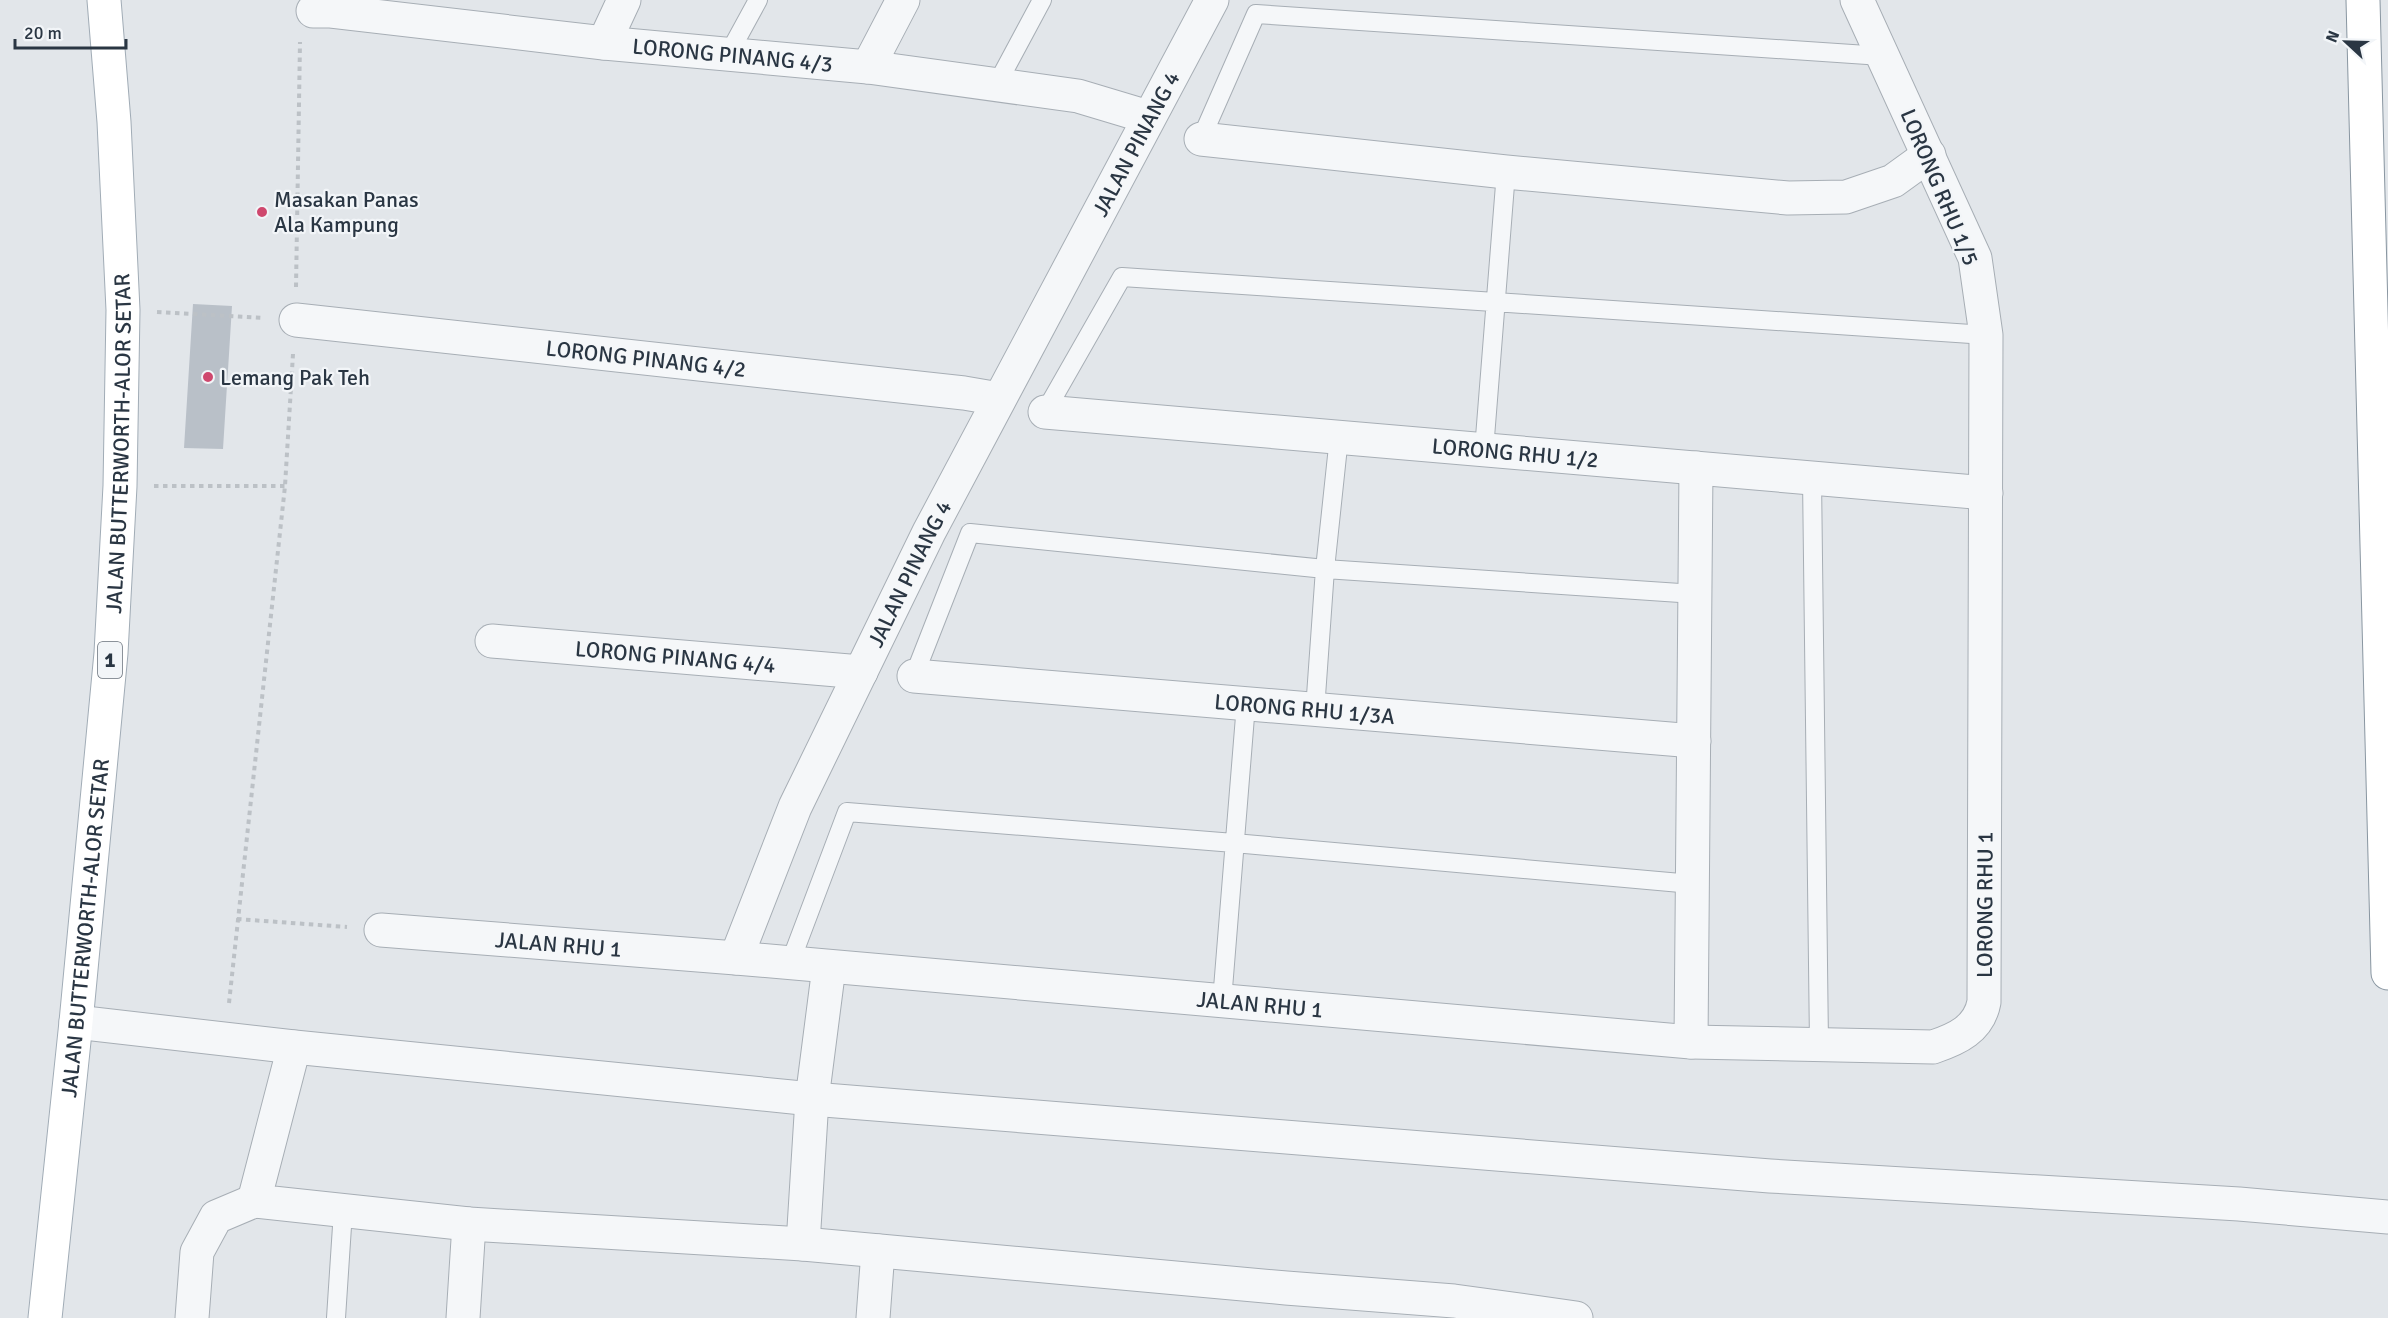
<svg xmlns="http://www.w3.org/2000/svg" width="2388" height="1318" font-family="Signika,sans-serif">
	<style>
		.building { fill: #b9c0c8 }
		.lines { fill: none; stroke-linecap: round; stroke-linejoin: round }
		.service-casing { stroke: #a7aeb5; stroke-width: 20 }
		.minor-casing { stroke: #a7aeb5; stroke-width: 35 }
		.tertiary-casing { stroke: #a7aeb5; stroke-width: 35 }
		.primary-casing { stroke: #a1acb6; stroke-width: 35 }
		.motorway-casing { stroke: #8996a1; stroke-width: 35 }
		.path { stroke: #bcc1c6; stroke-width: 4; stroke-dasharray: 4.5 4.5; stroke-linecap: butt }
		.service { stroke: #f5f7f9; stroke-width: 18 }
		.minor { stroke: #f5f7f9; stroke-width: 33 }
		.tertiary { stroke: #f5f7f9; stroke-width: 33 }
		.primary { stroke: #fff; stroke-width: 33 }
		.motorway { stroke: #fff; stroke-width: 33 }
		.poi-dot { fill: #cf486e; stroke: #f2f5f8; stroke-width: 2 }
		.labels { text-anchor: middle; stroke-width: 4.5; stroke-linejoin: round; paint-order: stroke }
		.shield { fill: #f2f5f8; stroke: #666f79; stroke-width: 1.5 }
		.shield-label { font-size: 21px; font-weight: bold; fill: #2a3643 }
		.street-label { font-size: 22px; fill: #2a3643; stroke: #f2f5f8 }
		.poi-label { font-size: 22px; fill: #2a3643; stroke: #f2f5f8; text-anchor: start }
	</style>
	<rect width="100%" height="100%" fill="#e2e6ea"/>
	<path class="building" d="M 193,304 L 232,306 L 223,449 L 184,448 Z"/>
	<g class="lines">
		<g class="service-casing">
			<path id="service" d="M 728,55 L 758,0
				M 997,84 L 1042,0
				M 1201,139 L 1256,14 L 1882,56
				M 1045,412 L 1122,277 L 1986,335
				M 1484,450 L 1506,172
				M 1812,478 L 1819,1044
				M 914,676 L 970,533 L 1325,569 L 1695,594
				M 1315,710 L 1325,569 L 1339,437
				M 790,963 L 847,812 L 1234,843 L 1692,884
				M 1222,1001 L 1246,704
				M 336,1318 L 343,1211"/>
		</g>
		<g class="minor-casing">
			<g id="minor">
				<path id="s1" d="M 313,11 L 331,11 L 604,43 L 868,67 L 1078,96 L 1148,117"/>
				<path d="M 604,43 L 624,0"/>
				<path d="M 868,67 L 903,0"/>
				<path d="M 1201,139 L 1506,172 L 1788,198 L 1846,197 L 1893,181 L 1929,155"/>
				<path id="s2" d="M 296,320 L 964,393 L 999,399"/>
				<path id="s3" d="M 1045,412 L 1986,493"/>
				<path id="s4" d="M 492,641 L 861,672"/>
				<path id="s5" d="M 914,676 L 1694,741"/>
				<path id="s6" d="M 381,930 L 736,958 L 1691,1042 L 1933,1047 C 1957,1039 1979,1029 1984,1002 L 1986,335 L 1975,258 L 1857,0"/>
				<path id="s7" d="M 736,958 L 795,807 L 929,532 L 1212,0"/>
				<path d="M 1691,1042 L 1696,468"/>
				<path d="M 294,1047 L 254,1201 L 469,1224 L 803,1244 L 1286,1288 L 1454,1301 L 1576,1318"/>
				<path d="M 803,1244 L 812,1099 L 829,967"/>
				<path d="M 192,1318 L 197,1252 L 216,1217 L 254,1201"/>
				<path d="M 463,1318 L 469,1224"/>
				<path d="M 873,1318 L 878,1251"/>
			</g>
		</g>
		<g class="tertiary-casing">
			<path id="tertiary" d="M 76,1022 L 294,1047 L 812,1099 L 1770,1176 L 2239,1204 L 2388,1217"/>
		</g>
		<g class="primary-casing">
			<g id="primary">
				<path id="s8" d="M 45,1318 L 76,1022 L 111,653 L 120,486 L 123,310 L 114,122 L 104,0"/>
			</g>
		</g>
		<g class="motorway-casing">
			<path id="motorway" d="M 2363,0 L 2388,973"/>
		</g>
		<path class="path" d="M 296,287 L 300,42
			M 157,312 L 263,318
			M 154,486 L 285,486
			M 237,919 L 347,927
			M 229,1003 L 285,486 L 293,354"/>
		<use href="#service" class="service"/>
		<use href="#minor" class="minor"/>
		<use href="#tertiary" class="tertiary"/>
		<use href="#primary" class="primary"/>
		<use href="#motorway" class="motorway"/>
	</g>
	<g class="poi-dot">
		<circle cx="262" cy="212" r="6"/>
		<circle cx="208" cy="377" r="6"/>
	</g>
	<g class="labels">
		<rect class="shield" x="98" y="642" width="24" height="36" rx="4.5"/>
		<g class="shield-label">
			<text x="110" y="667">1</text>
		</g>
		<g class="street-label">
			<text dy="8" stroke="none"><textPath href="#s1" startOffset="422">LORONG PINANG 4/3</textPath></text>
			<text dy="8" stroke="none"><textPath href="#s7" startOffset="908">JALAN PINANG 4</textPath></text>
			<text transform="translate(1940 187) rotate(67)" y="8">LORONG RHU 1/5</text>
			<text dy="8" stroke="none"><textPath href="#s2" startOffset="352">LORONG PINANG 4/2</textPath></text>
			<text dy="8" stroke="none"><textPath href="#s8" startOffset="878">JALAN BUTTERWORTH-ALOR SETAR</textPath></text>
			<text dy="8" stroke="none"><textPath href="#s3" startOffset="472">LORONG RHU 1/2</textPath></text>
			<text dy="8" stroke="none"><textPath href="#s7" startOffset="422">JALAN PINANG 4</textPath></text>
			<text dy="8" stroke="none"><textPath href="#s4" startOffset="184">LORONG PINANG 4/4</textPath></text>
			<text dy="8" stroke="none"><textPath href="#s5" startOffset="392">LORONG RHU 1/3A</textPath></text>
			<text dy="8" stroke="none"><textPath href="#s6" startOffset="1726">LORONG RHU 1</textPath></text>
			<text dy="8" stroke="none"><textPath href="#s8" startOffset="392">JALAN BUTTERWORTH-ALOR SETAR</textPath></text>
			<text dy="8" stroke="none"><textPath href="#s6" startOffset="178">JALAN RHU 1</textPath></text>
			<text dy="8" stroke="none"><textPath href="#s6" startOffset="882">JALAN RHU 1</textPath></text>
		</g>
		<g class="poi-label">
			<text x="274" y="207">Masakan Panas<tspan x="274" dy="25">Ala Kampung</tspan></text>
			<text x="220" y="385">Lemang Pak Teh</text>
		</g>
	</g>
	<g transform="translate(2346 42) rotate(292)" stroke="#f2f5f8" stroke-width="4.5" paint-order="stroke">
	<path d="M0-4.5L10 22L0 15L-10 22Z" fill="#2a3643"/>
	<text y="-9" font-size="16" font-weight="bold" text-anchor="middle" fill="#2a3643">N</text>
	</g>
	<path d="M15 39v9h111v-9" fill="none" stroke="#2a3643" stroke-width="3"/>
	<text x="24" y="39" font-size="18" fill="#2a3643" stroke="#f2f5f8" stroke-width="4.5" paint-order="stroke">20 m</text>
</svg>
